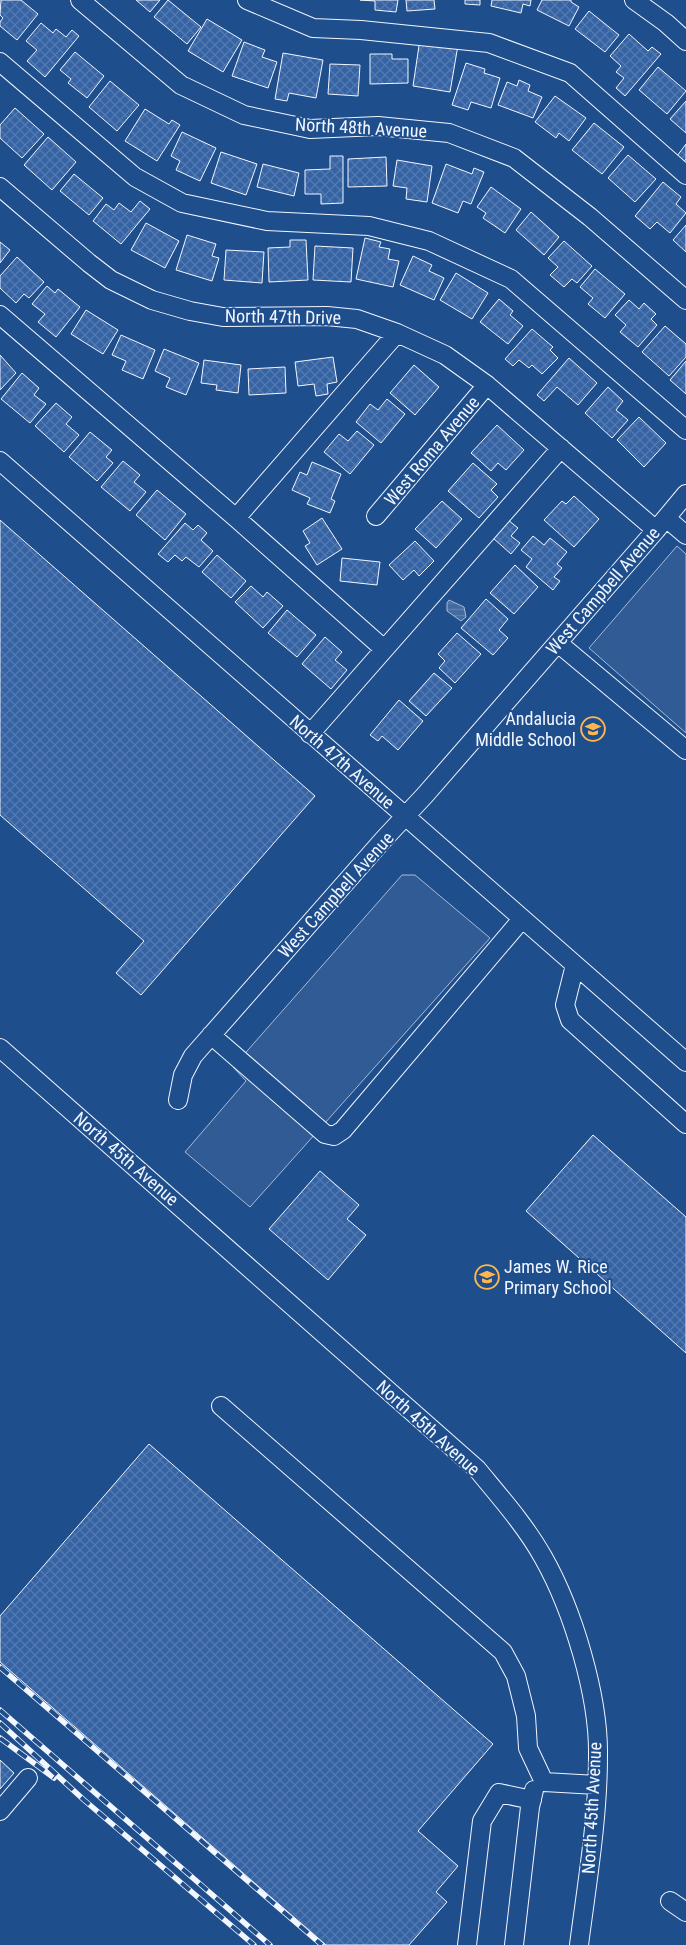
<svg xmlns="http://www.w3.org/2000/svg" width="686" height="1945" font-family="'Roboto Condensed',sans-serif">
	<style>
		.built { fill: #305b95; stroke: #a8bbd7 }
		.water { fill: url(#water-rules); stroke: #a8bbd7 }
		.building { fill: url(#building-cross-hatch); stroke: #f2f6ff }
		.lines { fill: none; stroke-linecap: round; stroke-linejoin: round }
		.minor-casing { stroke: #f2f6ff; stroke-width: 20 }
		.minor { stroke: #1f4e8c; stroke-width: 18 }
		.rail-casing { stroke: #f2f6ff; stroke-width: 5.5 }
		.rail { stroke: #1f4e8c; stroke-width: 4; stroke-dasharray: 11; stroke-linecap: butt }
		.labels { text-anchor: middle; stroke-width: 4; stroke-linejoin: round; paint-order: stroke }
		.street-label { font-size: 18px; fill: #f2f6ff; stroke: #1f4e8c }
		.poi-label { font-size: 18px; fill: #f2f6ff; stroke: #1f4e8c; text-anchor: end }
	</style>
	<defs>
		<pattern id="water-rules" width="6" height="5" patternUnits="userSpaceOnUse" patternTransform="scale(1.25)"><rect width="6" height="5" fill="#446ba0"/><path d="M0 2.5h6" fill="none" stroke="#5f81ae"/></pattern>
		<pattern id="building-cross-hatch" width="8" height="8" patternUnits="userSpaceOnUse" patternTransform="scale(1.25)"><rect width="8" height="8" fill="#3563a3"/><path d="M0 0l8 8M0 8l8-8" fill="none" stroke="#537ab1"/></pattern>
	</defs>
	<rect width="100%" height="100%" fill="#1f4e8c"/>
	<path class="built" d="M 677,546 L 686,554 L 686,733 L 589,648 Z
		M 402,875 L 415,875 L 490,938 L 250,1207 L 185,1152 L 246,1081 L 233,1067 Z"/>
	<path class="water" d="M 449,600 L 464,607 L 466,617 L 461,621 L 447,611 L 447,603 Z"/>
	<path class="building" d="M 1,0 L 21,0 L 38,14 L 17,40 L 0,26 L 0,22 L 3,18 L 0,15 Z
		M 136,0 L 160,0 L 150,12 Z
		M 168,0 L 201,27 L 187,44 L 154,17 Z
		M 360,0 L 398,0 L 396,12 L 375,10 L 375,1 Z
		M 406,0 L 434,0 L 435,9 L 407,11 Z
		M 465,0 L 480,0 L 480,5 L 465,4 Z
		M 492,0 L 531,0 L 530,6 L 523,4 L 521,13 L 491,6 Z
		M 542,0 L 571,0 L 571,2 L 579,7 L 569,26 L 537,10 Z
		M 589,11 L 619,35 L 605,52 L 575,29 Z
		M 207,19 L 242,40 L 223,72 L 188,51 Z
		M 41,23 L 53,33 L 56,29 L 66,37 L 72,30 L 79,36 L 45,77 L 27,61 L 37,50 L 26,41 Z
		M 629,34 L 648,51 L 652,47 L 661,54 L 625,96 L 616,88 L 624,78 L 616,72 L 621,66 L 610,56 Z
		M 420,39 L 458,45 L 450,92 L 413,86 Z
		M 244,42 L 265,50 L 262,57 L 277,62 L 268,88 L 232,76 Z
		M 75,52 L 104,76 L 87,98 L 68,83 L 71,79 L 60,70 Z
		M 283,53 L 323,60 L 316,98 L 289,93 L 287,101 L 275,99 Z
		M 370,54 L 392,54 L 392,59 L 408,59 L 408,83 L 370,84 Z
		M 466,63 L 485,69 L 484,73 L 500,78 L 491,108 L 471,102 L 468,110 L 452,105 Z
		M 330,64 L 360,65 L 358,96 L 328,94 Z
		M 658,67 L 686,91 L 667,114 L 639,90 Z
		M 519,80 L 530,85 L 528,91 L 542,97 L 533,118 L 498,105 L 507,82 L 517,86 Z
		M 110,81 L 139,105 L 117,131 L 89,107 Z
		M 555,96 L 586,118 L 569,141 L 559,133 L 556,138 L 535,122 Z
		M 686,101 L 686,133 L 670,119 Z
		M 15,108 L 44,134 L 22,158 L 0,138 L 0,125 Z
		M 145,109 L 169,124 L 172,120 L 180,125 L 157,161 L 125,141 Z
		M 594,123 L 624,147 L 602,174 L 572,150 Z
		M 182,132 L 216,148 L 200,181 L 176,170 L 180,161 L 171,156 Z
		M 48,137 L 76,162 L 52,190 L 24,165 Z
		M 686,144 L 686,159 L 684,162 L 677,156 Z
		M 221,152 L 257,164 L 246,195 L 211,183 Z
		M 628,155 L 656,179 L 635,202 L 608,178 Z
		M 330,156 L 343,156 L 343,203 L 321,204 L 321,194 L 305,194 L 305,170 L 330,169 Z
		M 386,157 L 387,186 L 348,187 L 348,159 Z
		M 397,160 L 432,166 L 427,202 L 406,199 L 407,188 L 393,186 Z
		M 263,164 L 299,173 L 294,196 L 257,187 Z
		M 446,164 L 472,174 L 474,168 L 484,172 L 471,204 L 463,201 L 458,213 L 432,203 Z
		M 74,174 L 103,198 L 89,215 L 60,191 Z
		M 663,182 L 681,197 L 676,204 L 686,213 L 670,233 L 657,222 L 650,229 L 635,216 Z
		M 491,187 L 521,209 L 505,233 L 483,218 L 486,213 L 477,207 Z
		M 140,201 L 150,209 L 121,244 L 93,221 L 106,204 L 114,210 L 119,203 L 131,212 Z
		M 531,212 L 559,237 L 544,255 L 516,230 Z
		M 146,223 L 179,241 L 165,268 L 131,250 Z
		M 686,225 L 686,252 L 673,240 Z
		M 187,235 L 216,244 L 212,256 L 219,258 L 212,281 L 176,270 Z
		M 365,238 L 381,242 L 379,247 L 390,249 L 388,259 L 399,261 L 393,287 L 356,279 Z
		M 290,240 L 306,240 L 308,280 L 269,282 L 268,248 L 290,247 Z
		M 564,241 L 592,266 L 577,283 L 572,279 L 564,287 L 550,275 L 558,267 L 548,258 Z
		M 0,242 L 10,250 L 0,263 Z
		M 315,246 L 353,248 L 351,282 L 313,280 Z
		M 226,250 L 264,252 L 262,283 L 224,280 Z
		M 413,256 L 432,265 L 429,271 L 444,278 L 434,300 L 400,285 Z
		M 17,257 L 44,282 L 29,298 L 24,294 L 16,303 L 0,288 L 0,276 Z
		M 595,269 L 625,294 L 605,318 L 588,304 L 593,298 L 580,287 Z
		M 456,273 L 488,293 L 472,319 L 440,300 Z
		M 47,286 L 55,293 L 58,289 L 80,307 L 56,337 L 38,322 L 45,314 L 32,304 Z
		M 499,299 L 513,311 L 510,315 L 523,326 L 508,344 L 480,322 Z
		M 629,300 L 639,309 L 644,303 L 656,314 L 651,319 L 657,325 L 638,347 L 620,332 L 626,325 L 615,315 Z
		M 86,310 L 118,330 L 103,354 L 71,334 Z
		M 665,326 L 686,344 L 686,357 L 669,376 L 642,352 Z
		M 532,329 L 553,347 L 550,350 L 558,358 L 542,374 L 532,365 L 529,368 L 519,360 L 513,366 L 505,359 Z
		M 121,335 L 155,350 L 143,379 L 122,370 L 126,361 L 112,355 Z
		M 164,349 L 199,363 L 186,395 L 166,387 L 170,378 L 155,371 Z
		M 0,355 L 16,373 L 0,390 Z
		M 333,357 L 337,382 L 327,384 L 328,394 L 316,396 L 314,384 L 298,386 L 295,362 Z
		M 569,358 L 597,383 L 578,405 L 557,387 L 544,401 L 537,395 Z
		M 204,360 L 241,365 L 238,393 L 216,390 L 217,385 L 201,383 Z
		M 686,361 L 686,394 L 670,380 Z
		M 414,365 L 439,387 L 415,415 L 390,393 Z
		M 285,367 L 286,393 L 249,395 L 248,369 Z
		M 22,373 L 39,388 L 34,395 L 46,404 L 30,423 L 1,399 Z
		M 608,387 L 623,401 L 616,410 L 628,420 L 612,438 L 585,413 Z
		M 387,399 L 405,414 L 381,443 L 356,422 L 370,404 L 378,410 Z
		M 56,403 L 72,417 L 66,424 L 79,435 L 64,452 L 35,426 Z
		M 639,417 L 666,443 L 644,467 L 617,440 Z
		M 497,425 L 524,450 L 506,470 L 498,463 L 491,471 L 471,453 Z
		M 357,431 L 374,445 L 350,474 L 324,452 L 339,434 L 348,441 Z
		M 90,432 L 112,450 L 106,457 L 113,463 L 97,481 L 69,457 Z
		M 123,461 L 140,475 L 134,482 L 146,492 L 130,511 L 101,487 Z
		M 312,462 L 341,474 L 331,499 L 335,501 L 330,513 L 307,504 L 310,498 L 292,490 L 300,472 L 307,475 Z
		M 473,463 L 497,484 L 491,490 L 498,497 L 479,518 L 448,491 Z
		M 157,490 L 186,514 L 165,540 L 136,515 Z
		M 574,496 L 599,519 L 574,547 L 544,520 L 562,501 L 566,504 Z
		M 442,501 L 462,519 L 436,548 L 415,529 Z
		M 322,518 L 342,549 L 317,565 L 305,546 L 310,543 L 303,531 Z
		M 0,520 L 315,796 L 141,995 L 116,973 L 144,941 L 0,815 Z
		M 508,520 L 518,528 L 511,536 L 520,543 L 511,554 L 493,538 Z
		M 185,523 L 193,530 L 198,525 L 207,533 L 201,540 L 213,551 L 199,567 L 186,557 L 182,561 L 175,555 L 168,562 L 158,554 Z
		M 533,536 L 544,545 L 550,538 L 567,552 L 557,564 L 562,568 L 554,577 L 560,581 L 553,590 L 526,567 L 532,559 L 521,550 Z
		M 415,541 L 434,561 L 419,576 L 414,570 L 403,580 L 389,565 Z
		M 217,555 L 246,581 L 231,598 L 202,572 Z
		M 342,558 L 380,562 L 377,585 L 340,581 Z
		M 515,565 L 538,587 L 514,614 L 490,593 Z
		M 251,586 L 263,597 L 267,592 L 283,606 L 263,628 L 235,602 Z
		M 486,599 L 508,619 L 499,630 L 508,638 L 493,655 L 461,628 Z
		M 287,610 L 316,635 L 297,657 L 268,633 Z
		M 457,633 L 481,654 L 455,683 L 439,668 L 445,661 L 438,654 Z
		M 325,637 L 342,652 L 335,660 L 347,670 L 331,689 L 302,664 Z
		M 434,673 L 452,688 L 426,716 L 409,701 Z
		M 399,700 L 423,721 L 398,750 L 382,736 L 378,741 L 370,735 Z
		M 593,1135 L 686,1217 L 686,1353 L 526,1211 Z
		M 320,1171 L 359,1205 L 347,1219 L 366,1235 L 328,1280 L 269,1229 Z
		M 149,1444 L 493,1744 L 418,1831 L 458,1866 L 436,1892 L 447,1902 L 409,1945 L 326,1945 L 0,1662 L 0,1616 Z
		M 0,1760 L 14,1773 L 0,1789 Z"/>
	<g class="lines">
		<g class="minor-casing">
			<path id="minor" d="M 80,0 L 181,85 L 244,115 L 310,129 L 378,126 L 449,133 L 514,158 L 590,217 L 686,300
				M 247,0 L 313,28 L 361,30 L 489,43 L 570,73 L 686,175
				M 634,0 L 666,23 L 686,41
				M 0,62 L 135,177 L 182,203 L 267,221 L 369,226 L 429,241 L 511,279 L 686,430
				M 0,187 L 89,263 L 111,280 L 152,300 L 190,311 L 223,317 L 327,316 L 357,319 L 397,333 L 445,355 L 487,385 L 656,530
				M 0,315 L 236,518 L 384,649
				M 0,461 L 686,1062
				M 376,516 L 487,385
				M 236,518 L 397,333
				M 666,518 L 686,535
				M 558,643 L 686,750
				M 310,734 L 561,448
				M 575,965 L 565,1005 L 570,1020 L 686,1124
				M 211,1035 L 325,1134 L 334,1136 L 343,1130 L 522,919
				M 0,1048 L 477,1469 C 500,1497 525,1525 543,1557 C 573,1610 599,1696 598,1756 C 598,1819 587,1883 579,1945
				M 178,1100 L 183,1075 L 193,1056 L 383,840 L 425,795 L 656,530 L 686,494
				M 221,1406 L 503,1652 L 516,1676 L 526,1716 L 528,1748 L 544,1782 L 597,1785
				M 0,1811 L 28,1778
				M 670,1901 L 686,1912
				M 467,1945 L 482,1821 L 499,1793 L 532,1800
				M 514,1945 L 530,1807 L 534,1790"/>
		</g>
		<use href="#minor" class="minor"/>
		<g class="rail-casing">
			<path id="rail" d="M 0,1667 L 322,1945
				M 0,1710 L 270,1945
				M 0,1723 L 84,1800 L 254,1945
				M 0,1738 L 54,1778"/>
		</g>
		<use href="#rail" class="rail"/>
	</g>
	<defs>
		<g id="school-ring" transform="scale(1.25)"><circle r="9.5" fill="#1f4e8c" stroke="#ffb74d" stroke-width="1.5"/><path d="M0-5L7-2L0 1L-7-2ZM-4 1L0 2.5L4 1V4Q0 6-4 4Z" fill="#ffb74d"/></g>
	</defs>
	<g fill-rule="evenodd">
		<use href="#school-ring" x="593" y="729"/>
		<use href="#school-ring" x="487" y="1277"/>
	</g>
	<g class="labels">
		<g class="street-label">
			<text transform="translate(361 128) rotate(3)" y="6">North 48th Avenue</text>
			<text transform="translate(283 317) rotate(1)" y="6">North 47th Drive</text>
			<text transform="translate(432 451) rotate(-50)" y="6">West Roma Avenue</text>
			<text transform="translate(603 591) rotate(-49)" y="6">West Campbell Avenue</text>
			<text transform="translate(342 762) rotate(41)" y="6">North 47th Avenue</text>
			<text transform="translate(336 895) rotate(-48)" y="6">West Campbell Avenue</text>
			<text transform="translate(126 1159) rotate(41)" y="6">North 45th Avenue</text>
			<text transform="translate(428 1428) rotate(42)" y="6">North 45th Avenue</text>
			<text transform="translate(592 1808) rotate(-87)" y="6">North 45th Avenue</text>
		</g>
		<g class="poi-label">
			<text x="576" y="725">Andalucia<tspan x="576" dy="21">Middle School</tspan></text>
			<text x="504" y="1273" text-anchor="start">James W. Rice<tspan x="504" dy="21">Primary School</tspan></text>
		</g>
	</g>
</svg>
